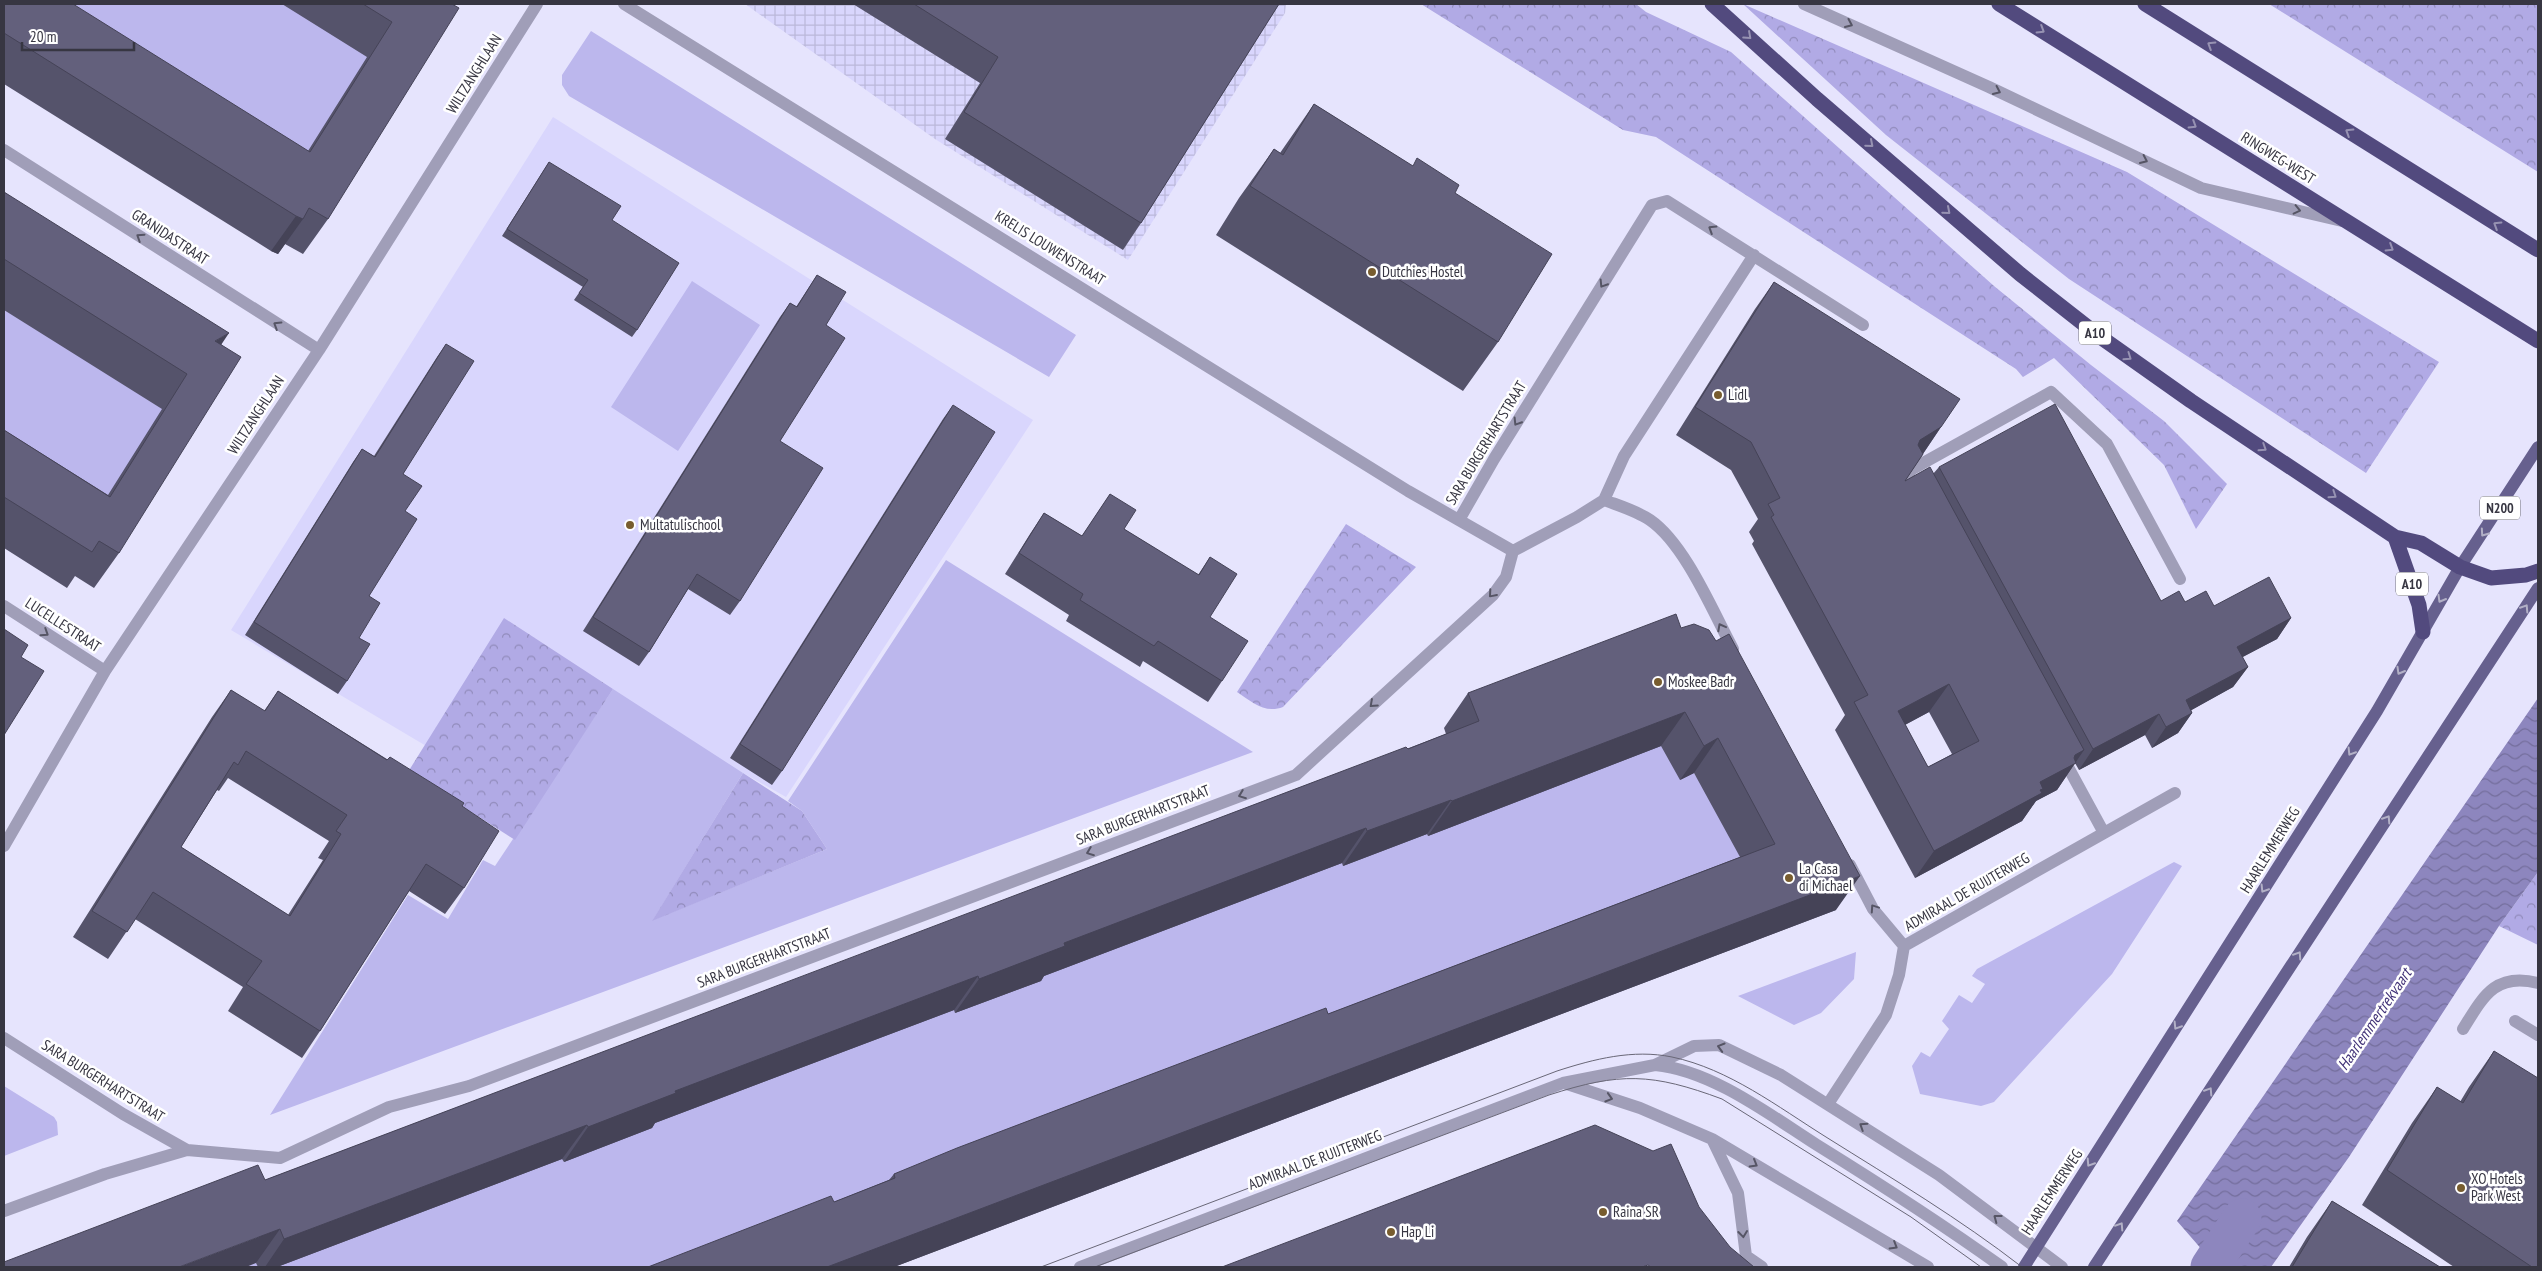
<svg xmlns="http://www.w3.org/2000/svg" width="2542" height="1271" font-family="'PT Sans Narrow',sans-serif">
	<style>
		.built { fill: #d9d6fd }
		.industrial { fill: url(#industrial-grid) }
		.green { fill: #bcb7ed }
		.forest { fill: url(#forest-crowns) }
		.water { fill: url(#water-waves) }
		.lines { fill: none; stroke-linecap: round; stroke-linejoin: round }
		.canal { stroke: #8d86be; stroke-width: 39 }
		.minor { stroke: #a09eb8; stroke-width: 12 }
		.major { stroke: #66608e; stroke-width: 12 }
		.highway { stroke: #524a7e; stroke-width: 15 }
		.tram { stroke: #696777; stroke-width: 1 }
		.wall { fill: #55536b; fill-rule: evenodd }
		.shaded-wall { fill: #454357 }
		.building { fill: #63607c; stroke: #454357; fill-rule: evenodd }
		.oneway { stroke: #565565 }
		.oneway2 { stroke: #9792b2 }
		.oneway3 { stroke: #b2b0c6 }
		.poi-dot { fill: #785d2f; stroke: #fff; stroke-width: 2 }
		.labels { text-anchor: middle; stroke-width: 5; stroke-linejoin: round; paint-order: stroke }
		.shield { fill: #fff; stroke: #73727b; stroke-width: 1 }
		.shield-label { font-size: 14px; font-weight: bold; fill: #373642 }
		.street-label { font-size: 15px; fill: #373642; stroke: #fff }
		.poi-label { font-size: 15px; fill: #373642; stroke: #fff; text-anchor: start }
		.water-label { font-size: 16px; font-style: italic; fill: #403177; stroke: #fff }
	</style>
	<defs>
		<pattern id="industrial-grid" width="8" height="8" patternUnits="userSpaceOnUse" patternTransform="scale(1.25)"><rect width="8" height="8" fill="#d9d6fd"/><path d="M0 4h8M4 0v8" fill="none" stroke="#bbb8da"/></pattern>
		<pattern id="forest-crowns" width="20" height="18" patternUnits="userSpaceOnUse" patternTransform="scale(1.25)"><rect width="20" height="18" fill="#b1aae5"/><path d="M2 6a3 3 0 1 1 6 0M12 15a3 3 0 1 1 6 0" fill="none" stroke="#918bbb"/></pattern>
		<pattern id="water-waves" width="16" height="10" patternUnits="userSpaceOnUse" patternTransform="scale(1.25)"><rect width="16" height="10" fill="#8d86be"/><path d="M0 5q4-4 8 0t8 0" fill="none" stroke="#746e9c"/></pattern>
	</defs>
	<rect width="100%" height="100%" fill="#e6e4fd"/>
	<path class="built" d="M 553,117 L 1033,420 L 786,797 L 510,643 L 438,753 L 231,630 Z"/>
	<path class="industrial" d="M 745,4 L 1286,4 L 1285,13 L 1128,260 L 935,139 Z"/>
	<path class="green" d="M 4,4 L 308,4 L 390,58 L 295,207 Z
		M 591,31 L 1076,335 L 1049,377 L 569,96 L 562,85 L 562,75 Z
		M 692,281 L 760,325 L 678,451 L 611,407 Z
		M 4,299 L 187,412 L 101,544 L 4,484 Z
		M 946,560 L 1253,752 L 270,1115 L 408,895 L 448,919 L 483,860 L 495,866 L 613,689 L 743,773 L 653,920 L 827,849 L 802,811 L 788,801 Z
		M 1657,717 L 1758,870 L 727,1267 L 200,1267 Z
		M 2174,862 L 2182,866 L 2112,974 L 1994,1102 L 1981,1106 L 1920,1094 L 1912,1066 L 1921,1052 L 1930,1057 L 1949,1029 L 1942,1021 L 1959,995 L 1972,1003 L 1985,984 L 1972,976 L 1977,969 Z
		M 1856,952 L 1854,979 L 1821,1013 L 1794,1025 L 1738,996 Z
		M 4,1086 L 54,1117 L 57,1122 L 58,1135 L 4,1156 Z"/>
	<path class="forest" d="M 1421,4 L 1636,4 L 1646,12 L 1731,52 L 1994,286 L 2091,365 L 2164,421 L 2227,484 L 2196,529 L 2164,465 L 2054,358 L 2023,377 L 2016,369 L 1656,137 L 1623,130 Z
		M 1743,4 L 2127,172 L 2439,362 L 2366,473 L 2069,279 L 1886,135 Z
		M 2269,4 L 2537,4 L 2538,172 Z
		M 1346,524 L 1416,567 L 1283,707 C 1265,714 1252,702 1237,692 Z
		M 504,618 L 613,689 L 515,840 L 408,772 Z
		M 743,773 L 802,811 L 827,849 L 652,921 Z
		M 2538,872 L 2538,945 L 2499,926 Z"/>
	<path class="water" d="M 2538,698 L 2538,872 L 2499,926 L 2349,1157 L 2271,1267 L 2217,1267 L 2177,1221 Z"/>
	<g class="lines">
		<path class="canal" d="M 2210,1267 L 2242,1218"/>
		<path class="minor" d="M 624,4 L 1408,491 L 1513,551
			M 1804,4 L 1989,87 L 2201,188 L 2342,221
			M 4,150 L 319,350
			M 1918,493 L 1907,472 L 2051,392 L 2107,444 L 2180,579
			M 1604,500 C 1620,506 1637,511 1650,520 C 1685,544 1713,612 1733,649
			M 1604,500 L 1624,456 L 1754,255
			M 1459,520 L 1494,459 L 1652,205 L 1667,201 L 1863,325
			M 1513,551 L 1577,517 L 1604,500
			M 4,606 L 105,671
			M 2062,756 L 2104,833
			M 4,846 L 105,671 L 319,350 L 537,4
			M 1850,865 L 1873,909 L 1904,946
			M 2515,1021 L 2538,1035
			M 2463,1029 C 2483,997 2495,972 2538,983
			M 4,1038 L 123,1114 L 187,1150
			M 1655,1065 C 1711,1070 1770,1115 1817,1145 C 1880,1184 1942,1224 2002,1267
			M 1564,1083 L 1640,1108 L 1712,1139 L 1928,1267
			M 1828,1104 L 1886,1015 L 1899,975 L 1904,946 L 2175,793
			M 1712,1139 L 1738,1193 L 1746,1256 L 1762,1267
			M 4,1211 L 105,1174 L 187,1150 L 280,1158 L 389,1107 L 469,1086 L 1296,775 L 1493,595 L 1506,577 L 1513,551
			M 1080,1267 L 1563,1083 L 1655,1065 L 1694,1046 L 1719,1045 L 1781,1075 L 1939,1175 L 2062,1267"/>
		<path class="major" d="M 2024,1267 L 2377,711 L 2460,567 L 2538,447
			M 2094,1267 L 2538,588"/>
		<path class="highway" d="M 1712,4 L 1817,99 L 2020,274 L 2099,336 L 2191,401 L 2395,537 L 2421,543 L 2460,567 L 2491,578 L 2526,575 L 2538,571
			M 1999,4 L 2538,341
			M 2145,4 L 2538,250
			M 2395,537 L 2419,605 L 2423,632"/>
		<path class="tram" d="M 1041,1267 L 1557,1071 C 1594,1059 1633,1049 1672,1057 C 1729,1069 1778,1107 1826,1137 C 1893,1179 1960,1219 2022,1267
			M 1095,1267 L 1549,1095 C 1620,1072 1652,1073 1722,1099 L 1911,1217 L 1981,1267"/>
	</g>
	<path class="wall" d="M 4,4 L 308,151 L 367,57 L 282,4 L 452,4 L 328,219 L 303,254 L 285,244 L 278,254 L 271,251 L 4,84 Z
		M 853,4 L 1279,4 L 1141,223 L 1123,250 L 945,139 L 980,83 Z
		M 1314,104 L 1455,193 L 1498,342 L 1463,391 L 1216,235 L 1239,198 L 1274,149 L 1280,153 Z
		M 549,162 L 612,220 L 637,330 L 632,337 L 574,300 L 583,287 L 502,236 Z
		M 4,192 L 222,345 L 119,553 L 94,588 L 75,576 L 67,588 L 4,548 L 4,430 L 108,495 L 162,409 L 4,310 Z
		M 817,275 L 826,325 L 780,441 L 740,601 L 730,615 L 688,589 L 649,652 L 639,666 L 583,631 L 780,317 L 790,303 L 796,307 Z
		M 1774,282 L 1941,427 L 1905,481 L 1933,474 L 1939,467 L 2161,601 L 2185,602 L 2291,618 L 2277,639 L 2242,657 L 2248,667 L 2233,687 L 2191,710 L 2192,713 L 2178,733 L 2152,748 L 2145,735 L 2079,770 L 2075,763 L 2057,790 L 2036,801 L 2022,821 L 1915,878 L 1835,730 L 1845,715 L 1752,544 L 1754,541 L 1749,532 L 1758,519 L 1731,470 L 1676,435 L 1755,309 ZM 1929,712 L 1952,754 L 1928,767 L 1905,725 Z
		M 446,344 L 403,474 L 405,511 L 369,596 L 347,681 L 338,694 L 245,635 L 353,462 L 362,449 L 374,456 L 437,357 Z
		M 953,405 L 782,771 L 772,785 L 730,758 L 943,419 Z
		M 1110,494 L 1124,529 L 1198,575 L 1210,557 L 1210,617 L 1222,681 L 1208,702 L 1143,661 L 1140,667 L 1066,621 L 1069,615 L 1005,574 L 1030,534 L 1044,513 L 1082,536 Z
		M 1681,628 L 1836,910 L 894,1267 L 648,1267 L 834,1202 L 889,1180 L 894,1174 L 1328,1014 L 1740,857 L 1694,773 L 1680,780 L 1661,746 L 1428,836 L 1427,834 L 1343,866 L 1342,863 L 1044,976 L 1041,981 L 955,1013 L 954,1010 L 655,1123 L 652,1128 L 564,1162 L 562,1159 L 277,1267 L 258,1267 L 256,1263 L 265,1180 L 1446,734 L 1444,728 L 1468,693 Z
		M 231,690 L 264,711 L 278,691 L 462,806 L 464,888 L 445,914 L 409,891 L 320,1031 L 302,1058 L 228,1011 L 243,987 L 135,919 L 108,959 L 73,937 L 212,717 ZM 228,778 L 329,841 L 318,858 L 323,860 L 288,915 L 181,847 L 217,790 L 219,791 Z
		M 2494,1051 L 2538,1267 L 2454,1267 L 2362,1205 L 2412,1123 L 2437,1087 L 2460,1102 L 2469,1087 Z
		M 2332,1201 L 2440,1267 L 2289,1267 L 2307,1237 Z"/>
	<path class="shaded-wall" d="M 296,216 L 303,219 L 278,254 L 271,251 Z
		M 229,333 L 205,369 L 215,341 Z
		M 1941,427 L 1922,455 L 1900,467 L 1920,440 Z
		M 2291,618 L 2277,639 L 2222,668 L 2237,647 Z
		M 2248,667 L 2233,687 L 2172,721 L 2186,700 Z
		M 1949,684 L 1929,712 L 1878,739 L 1898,711 Z
		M 1685,712 L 1661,746 L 1428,836 L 1452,801 Z
		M 2192,713 L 2178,733 L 2152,748 L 2166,727 Z
		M 2159,714 L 2145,735 L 2079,770 L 2093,749 Z
		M 1718,738 L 1694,773 L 1680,780 L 1704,746 Z
		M 2084,750 L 2057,790 L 2036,801 L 2022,821 L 1915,878 L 1934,851 L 2040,782 L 2075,755 Z
		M 1451,800 L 1427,834 L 1343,866 L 1367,831 Z
		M 1366,828 L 1342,863 L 1044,976 L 1041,981 L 955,1013 L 979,979 L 1064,943 Z
		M 1860,876 L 1836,910 L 894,1267 L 827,1267 Z
		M 978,976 L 954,1010 L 655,1123 L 652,1128 L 564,1162 L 588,1127 L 675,1091 Z
		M 587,1125 L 562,1159 L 277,1267 L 265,1267 L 284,1239 Z
		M 280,1229 L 256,1263 L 246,1267 L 179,1267 Z"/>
	<path class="building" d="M 4,4 L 73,4 L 310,152 L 392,22 L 363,4 L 452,4 L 459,8 L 328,219 L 309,208 L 303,219 L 296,216 L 4,33 Z
		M 914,4 L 1279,4 L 1141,223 L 964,112 L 998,57 Z
		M 1314,104 L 1413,166 L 1417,158 L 1459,185 L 1455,193 L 1552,254 L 1498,342 L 1250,186 L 1274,149 L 1283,155 Z
		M 549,162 L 621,206 L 612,220 L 679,263 L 637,330 L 579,293 L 588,280 L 507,229 Z
		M 4,192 L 229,333 L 215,341 L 241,357 L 119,553 L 99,541 L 92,552 L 4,497 L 4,430 L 110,497 L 187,374 L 4,259 Z
		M 817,275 L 846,292 L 826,325 L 845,338 L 780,441 L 823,468 L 740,601 L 697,574 L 649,652 L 593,617 L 790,303 L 797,307 Z
		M 1774,282 L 1960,399 L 1941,427 L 1920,440 L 1918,445 L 1923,454 L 1905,481 L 1930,467 L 2084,750 L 2075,755 L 2074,758 L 2076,763 L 2040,782 L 2043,789 L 2040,790 L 2042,793 L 1934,851 L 1854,702 L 1868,695 L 1771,517 L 1774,515 L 1768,504 L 1780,498 L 1751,442 L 1695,407 ZM 1949,684 L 1979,741 L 1928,767 L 1898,711 Z
		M 446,344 L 474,361 L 403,474 L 422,486 L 405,511 L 417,519 L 369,596 L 380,603 L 359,638 L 370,644 L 347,681 L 254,622 L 362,449 L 375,457 Z
		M 2055,404 L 2161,601 L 2179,591 L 2185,602 L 2206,591 L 2214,606 L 2269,577 L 2291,618 L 2237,647 L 2248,667 L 2186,700 L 2192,713 L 2166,727 L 2159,714 L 2093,749 L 1939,467 Z
		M 953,405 L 995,432 L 782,771 L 740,744 Z
		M 1110,494 L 1136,510 L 1124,529 L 1199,575 L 1210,557 L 1237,574 L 1210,617 L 1248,641 L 1222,681 L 1158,641 L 1154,646 L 1080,600 L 1083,594 L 1019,553 L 1044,513 L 1082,536 Z
		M 1676,614 L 1681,628 L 1694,624 L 1709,630 L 1716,641 L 1729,634 L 1860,876 L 827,1267 L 648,1267 L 831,1196 L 834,1202 L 895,1178 L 894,1174 L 957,1148 L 1326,1008 L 1328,1014 L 1775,844 L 1718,738 L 1704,746 L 1685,712 L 1452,801 L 1451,800 L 1367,831 L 1366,828 L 1064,943 L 1065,946 L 979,979 L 978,976 L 675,1091 L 676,1093 L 588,1127 L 587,1125 L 284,1239 L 280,1229 L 179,1267 L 4,1267 L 4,1262 L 258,1165 L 265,1180 L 1406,747 L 1408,749 L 1479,721 L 1468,693 Z
		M 4,629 L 28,645 L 21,657 L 44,671 L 4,735 Z
		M 231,690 L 265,711 L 278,691 L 387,760 L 390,757 L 464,803 L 462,806 L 499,831 L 464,888 L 426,864 L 320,1031 L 246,984 L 262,961 L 153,892 L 127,932 L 92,911 ZM 246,751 L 347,815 L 336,831 L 341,834 L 290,916 L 181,847 L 234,762 L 238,765 Z
		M 2494,1051 L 2538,1078 L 2538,1267 L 2532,1267 L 2387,1170 L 2437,1087 L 2463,1103 Z
		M 1595,1125 L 1653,1151 L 1671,1144 L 1699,1207 L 1730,1247 L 1754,1267 L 1651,1267 L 1648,1265 L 1642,1267 L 1222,1267 Z
		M 2332,1201 L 2440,1267 L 2292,1267 Z"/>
	<defs><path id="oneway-chevron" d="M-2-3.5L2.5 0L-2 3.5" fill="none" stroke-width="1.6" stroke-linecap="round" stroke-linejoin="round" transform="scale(1.25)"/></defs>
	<g class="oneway">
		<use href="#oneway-chevron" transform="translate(1849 24) rotate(24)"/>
		<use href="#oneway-chevron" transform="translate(1997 91) rotate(25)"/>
		<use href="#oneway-chevron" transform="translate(2144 160) rotate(25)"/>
		<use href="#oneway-chevron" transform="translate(2297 210) rotate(13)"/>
		<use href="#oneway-chevron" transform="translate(1712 229) rotate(-148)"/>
		<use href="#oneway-chevron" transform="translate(140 237) rotate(-147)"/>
		<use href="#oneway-chevron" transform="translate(1603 284) rotate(122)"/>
		<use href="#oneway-chevron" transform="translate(277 325) rotate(-148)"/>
		<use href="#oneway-chevron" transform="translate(1517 422) rotate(122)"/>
		<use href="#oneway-chevron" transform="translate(1492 594) rotate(131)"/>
		<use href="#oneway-chevron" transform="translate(1721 627) rotate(-118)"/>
		<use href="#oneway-chevron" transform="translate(45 633) rotate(33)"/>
		<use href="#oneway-chevron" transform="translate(1373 704) rotate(138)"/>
		<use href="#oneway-chevron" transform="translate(1242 795) rotate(159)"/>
		<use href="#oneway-chevron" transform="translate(1090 852) rotate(159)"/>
		<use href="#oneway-chevron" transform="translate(1874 908) rotate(-124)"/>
		<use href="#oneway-chevron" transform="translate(1721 1047) rotate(-164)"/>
		<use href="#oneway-chevron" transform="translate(1609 1098) rotate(17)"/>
		<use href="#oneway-chevron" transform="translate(1863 1126) rotate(-147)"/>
		<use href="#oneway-chevron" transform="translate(1754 1164) rotate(30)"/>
		<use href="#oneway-chevron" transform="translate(1997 1218) rotate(-143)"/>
		<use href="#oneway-chevron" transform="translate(1743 1234) rotate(83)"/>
		<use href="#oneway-chevron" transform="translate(1894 1246) rotate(31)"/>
	</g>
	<g class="oneway2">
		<use href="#oneway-chevron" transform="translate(2041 30) rotate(32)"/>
		<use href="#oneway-chevron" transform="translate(1748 36) rotate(42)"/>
		<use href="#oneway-chevron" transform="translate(2211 45) rotate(-148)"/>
		<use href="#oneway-chevron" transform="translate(2193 125) rotate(32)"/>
		<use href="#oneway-chevron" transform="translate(2349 132) rotate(-148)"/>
		<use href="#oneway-chevron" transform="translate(1870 144) rotate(41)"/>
		<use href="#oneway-chevron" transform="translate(1947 211) rotate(41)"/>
		<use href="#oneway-chevron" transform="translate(2497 225) rotate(-148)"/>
		<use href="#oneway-chevron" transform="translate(2390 248) rotate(32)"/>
		<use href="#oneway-chevron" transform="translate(2128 357) rotate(35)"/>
		<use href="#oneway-chevron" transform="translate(2263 448) rotate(33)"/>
		<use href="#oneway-chevron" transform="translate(2333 495) rotate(34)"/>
	</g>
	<g class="oneway3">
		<use href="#oneway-chevron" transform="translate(2484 533) rotate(125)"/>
		<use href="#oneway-chevron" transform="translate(2441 599) rotate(120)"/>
		<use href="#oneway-chevron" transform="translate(2525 608) rotate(-57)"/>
		<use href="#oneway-chevron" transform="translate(2400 671) rotate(120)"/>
		<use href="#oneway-chevron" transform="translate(2351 752) rotate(122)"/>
		<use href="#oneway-chevron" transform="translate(2387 819) rotate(-57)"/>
		<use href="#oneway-chevron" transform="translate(2264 889) rotate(122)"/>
		<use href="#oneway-chevron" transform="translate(2298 955) rotate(-57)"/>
		<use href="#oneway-chevron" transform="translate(2177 1026) rotate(122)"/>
		<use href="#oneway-chevron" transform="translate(2209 1091) rotate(-57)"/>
		<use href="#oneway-chevron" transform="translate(2090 1163) rotate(123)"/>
		<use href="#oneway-chevron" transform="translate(2120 1226) rotate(-57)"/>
	</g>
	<g class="poi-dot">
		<circle cx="1372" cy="272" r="5"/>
		<circle cx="1718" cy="395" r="5"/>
		<circle cx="630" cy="525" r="5"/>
		<circle cx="1658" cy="682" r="5"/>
		<circle cx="1789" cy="878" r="5"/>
		<circle cx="2461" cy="1188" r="5"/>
		<circle cx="1603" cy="1212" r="5"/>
		<circle cx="1391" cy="1232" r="5"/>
	</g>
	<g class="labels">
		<g class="shield">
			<rect x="2079" y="321.5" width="32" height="23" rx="4"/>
			<rect x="2480" y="496.5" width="40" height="23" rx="4"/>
			<rect x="2396" y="572.5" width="32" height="23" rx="4"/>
		</g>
		<g class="shield-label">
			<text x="2095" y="338">A10</text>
			<text x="2500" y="513">N200</text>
			<text x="2412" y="589">A10</text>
		</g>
		<g class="street-label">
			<text transform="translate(474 74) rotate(-58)" y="5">WILTZANGHLAAN</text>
			<text transform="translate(2278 158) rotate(32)" y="5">RINGWEG-WEST</text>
			<text transform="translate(170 237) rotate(33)" y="5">GRANIDASTRAAT</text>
			<text transform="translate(1050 248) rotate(32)" y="5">KRELIS LOUWENSTRAAT</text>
			<text transform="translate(256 415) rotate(-57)" y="5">WILTZANGHLAAN</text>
			<text transform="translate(1486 443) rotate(-59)" y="5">SARA BURGERHARTSTRAAT</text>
			<text transform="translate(63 625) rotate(33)" y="5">LUCELLESTRAAT</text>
			<text transform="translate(1143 815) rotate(-21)" y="5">SARA BURGERHARTSTRAAT</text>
			<text transform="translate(2270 850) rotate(-58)" y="5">HAARLEMMERWEG</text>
			<text transform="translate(1967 892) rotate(-30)" y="5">ADMIRAAL DE RUIJTERWEG</text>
			<text transform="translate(764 958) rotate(-21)" y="5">SARA BURGERHARTSTRAAT</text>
			<text transform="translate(103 1081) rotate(32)" y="5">SARA BURGERHARTSTRAAT</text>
			<text transform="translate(1315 1160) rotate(-21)" y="5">ADMIRAAL DE RUIJTERWEG</text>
			<text transform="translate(2052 1192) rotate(-57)" y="5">HAARLEMMERWEG</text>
		</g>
		<g class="poi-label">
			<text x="1382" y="277">Dutchies Hostel</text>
			<text x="1728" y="400">Lidl</text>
			<text x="640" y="530">Multatulischool</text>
			<text x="1668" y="687">Moskee Badr</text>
			<text x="1799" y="874">La Casa<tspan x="1799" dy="17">di Michael</tspan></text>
			<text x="2471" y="1184">XO Hotels<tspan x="2471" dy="17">Park West</tspan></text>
			<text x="1613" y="1217">Raina SR</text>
			<text x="1401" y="1237">Hap Li</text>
		</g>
		<g class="water-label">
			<text transform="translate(2374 1019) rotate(-56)" y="6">Haarlemmertrekvaart</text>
		</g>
	</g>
	<rect width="2542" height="1271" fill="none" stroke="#373642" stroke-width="10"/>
	<path d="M22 42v8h112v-8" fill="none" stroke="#373642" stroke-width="2.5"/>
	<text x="30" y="42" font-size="15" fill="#373642" stroke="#ffffff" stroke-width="4" paint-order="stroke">20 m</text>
</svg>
